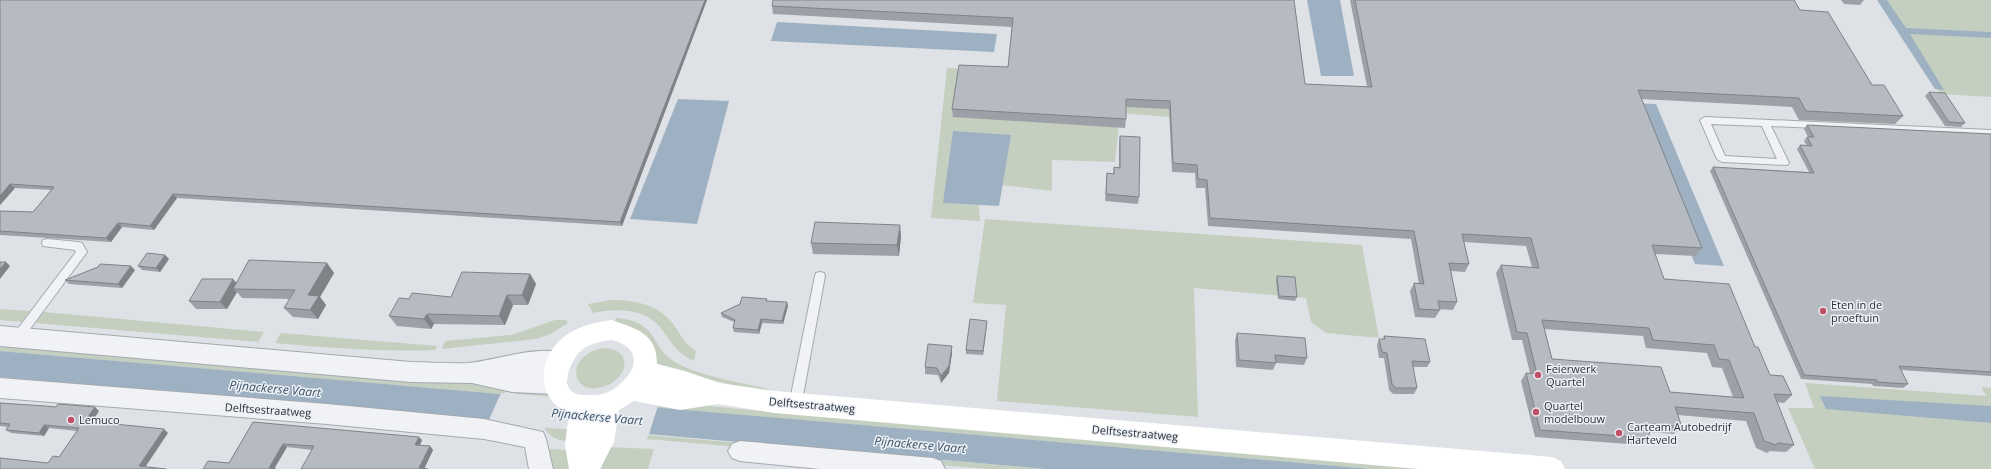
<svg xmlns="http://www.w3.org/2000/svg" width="1991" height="469" font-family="'Open Sans',sans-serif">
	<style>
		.green { fill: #c5cfc0 }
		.water { fill: #9db1c2 }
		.pier { fill: #dee2e6 }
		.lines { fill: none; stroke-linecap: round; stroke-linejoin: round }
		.service-casing { stroke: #a4a9af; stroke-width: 2 }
		.minor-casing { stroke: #a4a9af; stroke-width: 2 }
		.tertiary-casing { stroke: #a4a9af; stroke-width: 2 }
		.service { fill: #f0f2f5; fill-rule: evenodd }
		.minor { fill: #f0f2f5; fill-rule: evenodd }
		.tertiary { fill: #f0f2f5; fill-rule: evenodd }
		.secondary { fill: #fff; fill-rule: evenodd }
		.wall { fill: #9da1a7; fill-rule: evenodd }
		.shaded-wall { fill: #7f8388 }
		.building { fill: #b6bbc2; stroke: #7f8388; fill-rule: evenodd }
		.poi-dot { fill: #be5068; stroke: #edf0f4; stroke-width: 1.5 }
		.labels { text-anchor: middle; stroke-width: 3; stroke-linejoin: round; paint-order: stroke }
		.poi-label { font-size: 11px; fill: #29313b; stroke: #edf0f4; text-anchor: start }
		.street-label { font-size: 11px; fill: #29313b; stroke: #edf0f4 }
		.water-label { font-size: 12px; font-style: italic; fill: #38526a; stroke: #edf0f4 }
	</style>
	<rect width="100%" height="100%" fill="#dee2e6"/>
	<path class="green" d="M 1880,0 L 1991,0 L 1991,97 L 1941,94 L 1930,80 Z
		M 947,68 L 1204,81 L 1206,120 L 1120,113 L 1115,162 L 1052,160 L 1052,191 L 1002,185 L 1011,135 L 943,203 L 979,205 L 980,221 L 931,218 Z
		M 985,219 L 1362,245 L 1379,338 L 1326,333 L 1311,322 L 1306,298 L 1194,288 L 1198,417 L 997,401 L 1006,305 L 973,303 Z
		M 611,300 C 636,300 662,305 676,328 C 682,337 686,346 696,351 L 694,361 C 675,352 672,343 660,327 C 645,308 614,308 593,313 L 588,304 Z
		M 0,309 L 30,311 L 22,322 L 0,320 Z
		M 44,312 L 264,332 L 258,342 L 35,323 Z
		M 616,318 C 660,321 649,348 677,363 C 702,377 740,382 768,389 L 771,391 L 745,388 L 661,367 L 613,324 Z
		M 555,320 L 566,320 L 568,323 L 551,334 L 536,339 L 442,349 L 445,341 L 511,335 Z
		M 281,333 L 437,346 L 435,350 C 382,352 329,348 275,343 Z
		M 0,345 L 425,381 L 506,386 L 504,396 L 526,422 L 517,428 L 0,382 L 0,377 L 456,417 L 500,395 L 0,351 Z
		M 604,348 C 616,349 627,354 624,368 C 622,375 616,381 610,384 C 572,403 561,355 604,348 Z
		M 1805,383 L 1986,396 L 1981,387 L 1991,388 L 1991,469 L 1815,469 L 1788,408 L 1814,408 Z
		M 515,390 L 545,392 C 567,408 565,416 571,441 C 563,441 556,440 550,435 C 544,430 544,422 539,417 C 532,410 513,401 515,390 Z
		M 660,401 L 769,412 L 1437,469 L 1371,469 L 657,408 Z
		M 647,435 L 1046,469 L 986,469 L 647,439 Z
		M 606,447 L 654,449 L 648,469 L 601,469 Z
		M 550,449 L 571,450 L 570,469 L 551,469 L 548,450 Z"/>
	<path class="water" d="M 1307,0 L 1340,0 L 1354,76 L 1321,76 Z
		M 1877,0 L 1887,0 L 1906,28 L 1991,32 L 1991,38 L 1910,34 L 1944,90 L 1935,89 Z
		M 777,22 L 997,34 L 994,52 L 771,41 Z
		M 678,99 L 729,101 L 697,224 L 630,219 Z
		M 1630,103 L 1656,104 L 1724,266 L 1695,264 Z
		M 953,131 L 1011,135 L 999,206 L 943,203 Z
		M 0,351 L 1371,469 L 1046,469 L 0,377 Z
		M 1820,396 L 1991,406 L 1991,423 L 1826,409 Z"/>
	<path class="pier" d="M 501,393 L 555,397 L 658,406 L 648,437 L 488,422 Z"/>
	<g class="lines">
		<g class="service-casing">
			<path id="service" d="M 1705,117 L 1991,130 L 1991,136 L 1771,126 L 1789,163 L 1787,165 L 1722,162 L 1717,159 L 1700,120 ZM 1711,124 L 1762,126 L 1777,159 L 1725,156 Z
				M 47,239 L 78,242 L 82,243 L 87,252 L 21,341 L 17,342 L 13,341 L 12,338 L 13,335 L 76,252 L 75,250 L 43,246 L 42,243 L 43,240 Z
				M 820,272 L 824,273 L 825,276 L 804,390 L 801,407 L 797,409 L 793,407 L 791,404 L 792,390 L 815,276 L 816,273 Z"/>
		</g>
		<g class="minor-casing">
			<path id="minor" d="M 0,378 L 327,404 L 484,419 L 543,432 L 546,439 L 553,469 L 529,469 L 525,447 L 484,439 L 327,424 L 0,398 Z
				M 740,441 L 933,458 L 941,461 L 945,469 L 820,469 L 740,461 L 732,458 L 728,451 L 732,444 Z"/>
		</g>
		<g class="tertiary-casing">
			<path id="tertiary" d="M 0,326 L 411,362 C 430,362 450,364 469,363 C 498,360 540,344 566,354 L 570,361 L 566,368 L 558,371 L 544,372 L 555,372 L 564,376 L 567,383 L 564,390 L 555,394 L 512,392 L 472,383 L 411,382 L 0,346 Z"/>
		</g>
		<use href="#service" class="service"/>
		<use href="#minor" class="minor"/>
		<use href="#tertiary" class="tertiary"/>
		<path class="secondary" d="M 612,320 C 636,329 657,333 657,364 L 685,371 L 719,383 L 775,391 L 1552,457 L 1561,461 L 1565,469 L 1418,469 L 775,413 L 718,404 L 680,410 L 634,401 L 619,410 L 614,442 L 600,469 L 569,469 L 565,445 L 569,413 C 534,399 538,356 565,336 C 579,326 596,322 612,320 ZM 612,340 C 619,342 628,345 632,353 C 640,369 619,388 606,393 C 598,396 590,395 582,395 C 556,393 570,359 583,349 C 592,343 601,341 612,340 Z"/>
	</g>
	<path class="wall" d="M 0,0 L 707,0 L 622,226 L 177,198 L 154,230 L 122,227 L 111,242 L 0,235 L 0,211 L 33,212 L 51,190 L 15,188 L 0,205 Z
		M 1294,0 L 1305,84 L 1367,87 L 1350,0 L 1794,0 L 1800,10 L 1903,116 L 1895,124 L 1799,120 L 1792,107 L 1641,99 L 1702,248 L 1696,256 L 1655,254 L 1664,279 L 1755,347 L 1770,375 L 1792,395 L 1784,403 L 1777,402 L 1794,445 L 1786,452 L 1770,451 L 1767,453 L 1756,448 L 1746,421 L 1678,415 L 1682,427 L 1674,434 L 1650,432 L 1648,438 L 1641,445 L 1535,437 L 1521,381 L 1526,373 L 1530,373 L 1522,340 L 1512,340 L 1496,273 L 1501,265 L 1532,267 L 1526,246 L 1464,242 L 1469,264 L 1465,272 L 1451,271 L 1457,302 L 1453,310 L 1439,309 L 1440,310 L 1435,318 L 1415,317 L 1410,291 L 1414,283 L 1419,284 L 1411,239 L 1208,226 L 1205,188 L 1196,188 L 1195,173 L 1172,172 L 1169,109 L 1126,107 L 1126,119 L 1125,128 L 953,117 L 952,109 L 1008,67 L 1012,27 L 773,14 L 772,6 ZM 1544,329 L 1643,336 L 1646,348 L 1707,353 L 1712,367 L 1722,368 L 1733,397 L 1670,392 L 1552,359 Z
		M 1841,0 L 1864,0 L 1860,5 L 1844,4 Z
		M 1929,92 L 1965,123 L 1961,127 L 1945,126 L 1925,96 Z
		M 1807,125 L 1991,134 L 1991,376 L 1901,370 L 1908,384 L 1903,388 L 1873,386 L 1872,384 L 1801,379 L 1710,171 L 1713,167 L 1809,172 L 1797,149 L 1800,145 L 1807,146 L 1804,141 L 1807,137 L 1808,137 L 1804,129 Z
		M 1120,136 L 1139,197 L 1138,204 L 1105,201 L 1107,173 L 1113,174 L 1114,167 L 1119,167 L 1119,143 Z
		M 901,236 L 899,256 L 813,254 L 811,243 Z
		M 165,255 L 169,259 L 160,272 L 142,270 L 138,266 Z
		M 327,263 L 334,273 L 320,297 L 326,305 L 318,319 L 293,317 L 284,308 L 290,299 L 242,298 L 237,292 L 227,309 L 196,309 L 189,301 L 237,283 Z
		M 135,270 L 122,288 L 69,284 L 65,280 Z
		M 530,274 L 536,284 L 528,305 L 513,305 L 505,325 L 434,324 L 431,329 L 397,326 L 389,316 L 409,299 L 451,297 Z
		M 1277,276 L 1297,297 L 1295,301 L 1278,299 L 1276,280 Z
		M 767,299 L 767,301 L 788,306 L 783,324 L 762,323 L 759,334 L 734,332 L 733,328 L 734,322 L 722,317 L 721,313 Z
		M 987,321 L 983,355 L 966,354 L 966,350 Z
		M 1237,333 L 1307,358 L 1304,365 L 1276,363 L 1273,370 L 1236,367 L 1235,340 Z
		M 1384,336 L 1430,362 L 1427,367 L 1413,367 L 1417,388 L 1414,394 L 1393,394 L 1389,390 L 1384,358 L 1379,358 L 1377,345 L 1379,339 L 1383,339 Z
		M 952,346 L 952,353 L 949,373 L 941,383 L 938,375 L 925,374 L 925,367 Z
		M 0,403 L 99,411 L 92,422 L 168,433 L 48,463 L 59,457 L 77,431 L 49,428 L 44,436 L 11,433 L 6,430 L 8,427 L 0,426 Z
		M 253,422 L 422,440 L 420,445 L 430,446 L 433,450 L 424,469 L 312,450 L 287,447 L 274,469 L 229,463 Z"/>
	<path class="shaded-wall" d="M 705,0 L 707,0 L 622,226 L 620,222 Z
		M 10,184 L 15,188 L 0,205 L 0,196 Z
		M 173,194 L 177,198 L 154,230 L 150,226 Z
		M 118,223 L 122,227 L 111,242 L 106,238 Z
		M 900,225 L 901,236 L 899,256 L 897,245 Z
		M 165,255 L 169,259 L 160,272 L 156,268 Z
		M 6,262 L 10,266 L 0,279 L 0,269 Z
		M 327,263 L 334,273 L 320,297 L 326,305 L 318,319 L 310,310 L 308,295 Z
		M 131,266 L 135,270 L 122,288 L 118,284 Z
		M 530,274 L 536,284 L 528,305 L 522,295 Z
		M 233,279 L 240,287 L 233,289 L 237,292 L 227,309 L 220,302 Z
		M 507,295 L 513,305 L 505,325 L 499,316 Z
		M 787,302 L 788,306 L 783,324 L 782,321 Z
		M 427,314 L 434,324 L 431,329 L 424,319 Z
		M 761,319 L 762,323 L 759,334 L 758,330 Z
		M 987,321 L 987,324 L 983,355 L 983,351 Z
		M 952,346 L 952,353 L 949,373 L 941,383 L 941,376 Z
		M 95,407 L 99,411 L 90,425 L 85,421 Z
		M 44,425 L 49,428 L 44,436 L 39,433 Z
		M 164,429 L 168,433 L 144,469 L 139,466 Z
		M 419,437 L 422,440 L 418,449 L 415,445 Z
		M 283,444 L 287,447 L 274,469 L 269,468 Z
		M 430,446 L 433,450 L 424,469 L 419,468 Z"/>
	<path class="building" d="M 0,0 L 705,0 L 620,222 L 173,194 L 150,226 L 118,223 L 106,238 L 0,231 L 0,211 L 33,212 L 54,187 L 10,184 L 0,196 Z
		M 773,0 L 1294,0 L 1305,84 L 1372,87 L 1355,0 L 1794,0 L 1800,10 L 1828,12 L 1872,85 L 1884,85 L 1903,116 L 1806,111 L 1799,98 L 1638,90 L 1702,248 L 1652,245 L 1664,279 L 1729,284 L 1755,347 L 1758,347 L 1770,375 L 1783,376 L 1792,395 L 1774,394 L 1794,445 L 1778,443 L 1776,445 L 1764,441 L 1754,413 L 1675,407 L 1682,427 L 1652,424 L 1648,438 L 1540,430 L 1526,373 L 1537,374 L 1527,333 L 1517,332 L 1501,265 L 1539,268 L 1531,238 L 1462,234 L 1469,264 L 1449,263 L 1457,302 L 1438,301 L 1440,310 L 1419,309 L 1414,283 L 1424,284 L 1414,231 L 1210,218 L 1207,180 L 1198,179 L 1197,165 L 1173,163 L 1170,101 L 1126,99 L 1126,119 L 952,109 L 959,65 L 1008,67 L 1013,18 L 772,6 ZM 1542,320 L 1649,328 L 1653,340 L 1714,345 L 1719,359 L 1729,360 L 1744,398 L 1670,392 L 1661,367 L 1552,359 Z
		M 1929,92 L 1945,93 L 1965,123 L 1949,122 Z
		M 1807,125 L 1991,134 L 1991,372 L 1899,366 L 1908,384 L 1877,382 L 1877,380 L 1804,375 L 1713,167 L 1814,173 L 1800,145 L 1812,146 L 1807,137 L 1814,137 Z
		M 1120,136 L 1140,137 L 1139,197 L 1106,194 L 1107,173 L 1114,174 L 1114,167 L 1120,168 Z
		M 815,222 L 900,225 L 897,245 L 811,243 Z
		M 147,253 L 165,255 L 156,268 L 138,266 Z
		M 249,260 L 327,263 L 308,295 L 319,296 L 310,310 L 284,308 L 295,290 L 233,289 Z
		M 0,262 L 6,262 L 0,269 Z
		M 100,264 L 131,266 L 118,284 L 65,280 L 98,267 Z
		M 462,272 L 530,274 L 522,295 L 507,295 L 499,316 L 427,314 L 424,319 L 389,316 L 399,298 L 409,299 L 412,293 L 451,297 Z
		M 1277,276 L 1295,277 L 1297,297 L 1279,296 Z
		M 202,279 L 233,279 L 220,302 L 189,301 Z
		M 742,297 L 767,299 L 766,301 L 787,302 L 782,321 L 761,319 L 758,330 L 733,328 L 735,320 L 721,313 L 740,304 Z
		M 970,319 L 987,321 L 983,351 L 966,350 Z
		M 1237,333 L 1305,338 L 1307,358 L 1275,355 L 1276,363 L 1239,360 Z
		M 1384,336 L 1425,339 L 1430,362 L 1412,361 L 1417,388 L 1396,388 L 1392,384 L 1387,353 L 1382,352 L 1379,339 L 1385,339 Z
		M 928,344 L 952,346 L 949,366 L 941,376 L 937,368 L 925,367 Z
		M 0,403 L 45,406 L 56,407 L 58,404 L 95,407 L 85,421 L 164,429 L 139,466 L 166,469 L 0,469 L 0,458 L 48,463 L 53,456 L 59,457 L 79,428 L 44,425 L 39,433 L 6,430 L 10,424 L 0,423 Z
		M 253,422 L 419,437 L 415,445 L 430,446 L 419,468 L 428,469 L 301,469 L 314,446 L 283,444 L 269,468 L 276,469 L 203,469 L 208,461 L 229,463 Z"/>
	<g class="poi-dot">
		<circle cx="1823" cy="311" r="4"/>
		<circle cx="1538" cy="375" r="4"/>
		<circle cx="1536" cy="412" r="4"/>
		<circle cx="71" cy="420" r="4"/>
		<circle cx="1619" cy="433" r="4"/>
	</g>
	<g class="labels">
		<g class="poi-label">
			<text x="1831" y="309">Eten in de<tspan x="1831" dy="13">proeftuin</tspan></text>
			<text x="1546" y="373">Feierwerk<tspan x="1546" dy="13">Quartel</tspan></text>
			<text x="1544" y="410">Quartel<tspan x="1544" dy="13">modelbouw</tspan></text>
			<text x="79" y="424">Lemuco</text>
			<text x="1627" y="431">Carteam Autobedrijf<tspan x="1627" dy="13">Harteveld</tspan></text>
		</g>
		<g class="street-label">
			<text transform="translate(812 405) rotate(5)" y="4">Delftsestraatweg</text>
			<text transform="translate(268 410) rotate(4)" y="4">Delftsestraatweg</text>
			<text transform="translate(1135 433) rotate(5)" y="4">Delftsestraatweg</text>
		</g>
		<g class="water-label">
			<text transform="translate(275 389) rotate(5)" y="4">Pijnackerse Vaart</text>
			<text transform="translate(597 417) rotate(5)" y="4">Pijnackerse Vaart</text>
			<text transform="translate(920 445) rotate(5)" y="4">Pijnackerse Vaart</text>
		</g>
	</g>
</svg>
